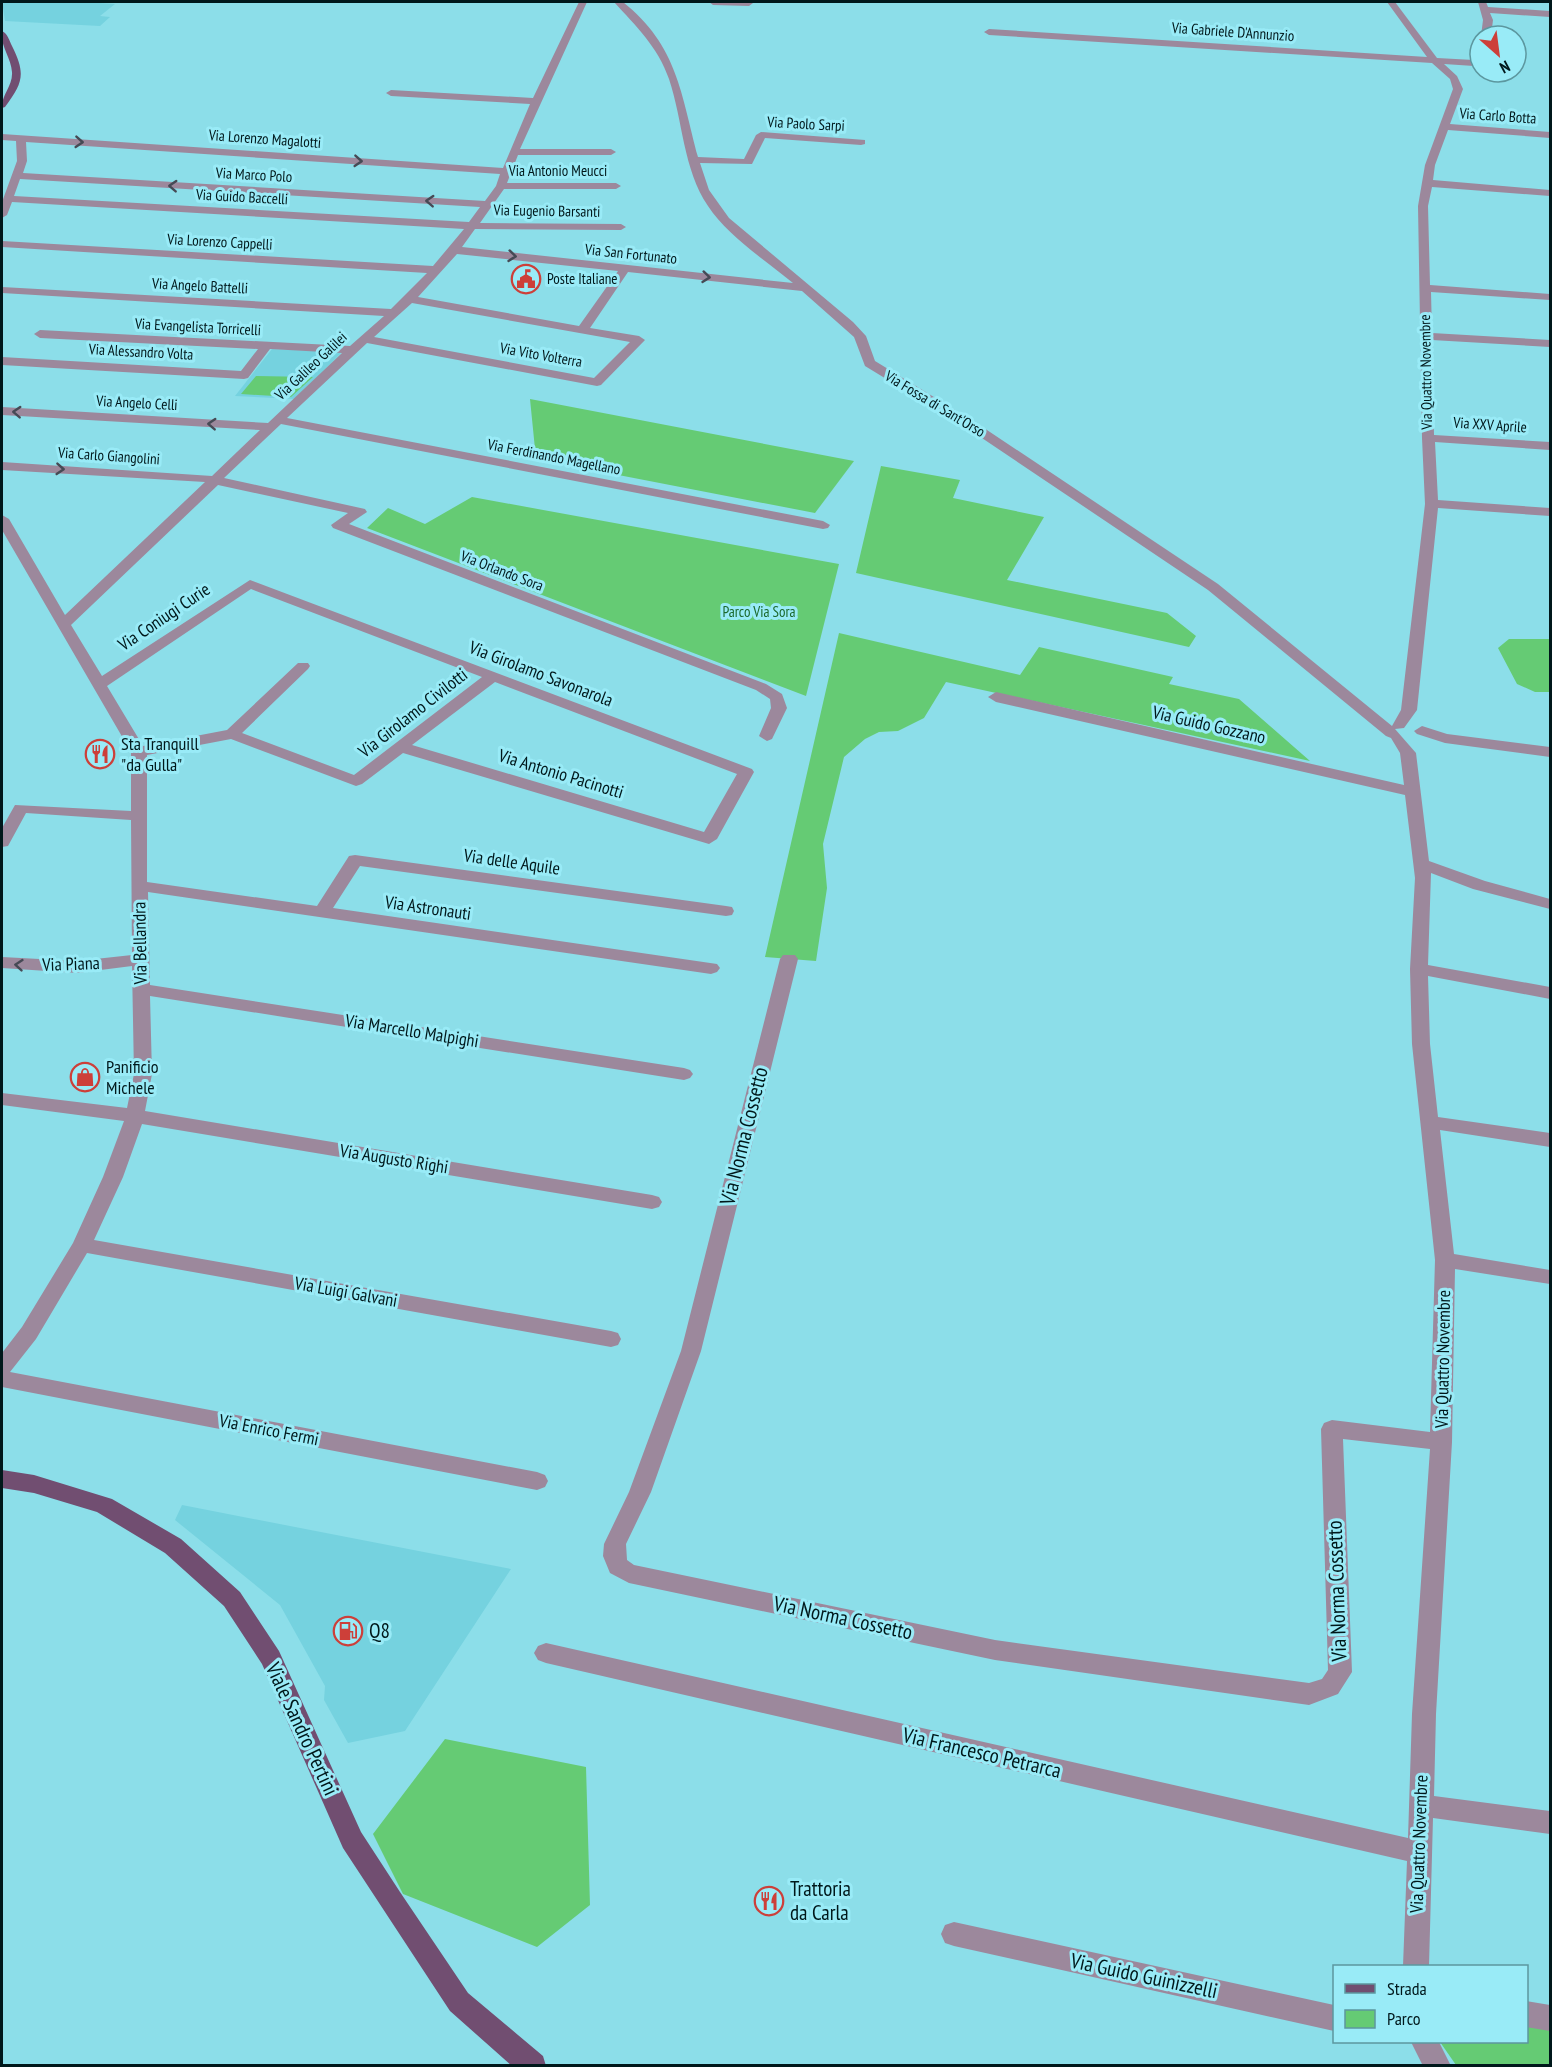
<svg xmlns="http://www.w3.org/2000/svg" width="1552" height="2067" font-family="'PT Sans Narrow',sans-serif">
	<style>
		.built { fill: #75d2df }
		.green { fill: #65cb74 }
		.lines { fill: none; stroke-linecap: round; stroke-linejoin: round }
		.minor { fill: #9c889c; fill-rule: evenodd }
		.major { fill: #714e71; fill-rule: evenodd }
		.oneway { stroke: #464a55 }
		.labels { text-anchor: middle; stroke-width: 6; stroke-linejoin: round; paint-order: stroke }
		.far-street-label { font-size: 15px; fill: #00181b; stroke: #99ebf7 }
		.far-poi-label { font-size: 15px; fill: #00181b; stroke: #99ebf7; text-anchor: start }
		.far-park-label { font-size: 15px; fill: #1b682b; stroke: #99ebf7 }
		.street-label { font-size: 18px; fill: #00181b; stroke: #99ebf7 }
		.poi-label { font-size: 18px; fill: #00181b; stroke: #99ebf7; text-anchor: start }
		.near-street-label { font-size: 21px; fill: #00181b; stroke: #99ebf7 }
		.near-poi-label { font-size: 21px; fill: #00181b; stroke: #99ebf7; text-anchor: start }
	</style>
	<rect width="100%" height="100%" fill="#8cdee9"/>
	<path class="built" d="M 2,2 L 82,2 L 115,4 L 100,16 L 110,17 L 100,26 L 5,21 Z
		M 272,349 L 342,352 L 296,399 L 235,396 Z
		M 182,1505 L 511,1569 L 405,1731 L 348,1743 L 324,1700 L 325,1686 L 280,1605 L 175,1520 Z"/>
	<path class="green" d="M 256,376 L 313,377 L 291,397 L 241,394 Z
		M 530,399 L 854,461 L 815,513 L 536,459 Z
		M 881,466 L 960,480 L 953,498 L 1044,517 L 1007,580 L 1167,613 L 1196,636 L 1189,647 L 856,573 Z
		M 472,497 L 839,564 L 806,696 L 367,528 L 388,508 L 425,524 Z
		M 839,633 L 1020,675 L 1039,647 L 1173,677 L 1169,684 L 1239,699 L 1310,761 L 946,682 L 924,718 L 898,731 L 879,732 L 865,739 L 844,757 L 823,844 L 827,888 L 816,961 L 765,957 Z
		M 1509,639 L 1550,639 L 1550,692 L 1535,692 L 1517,684 L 1498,648 Z
		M 445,1739 L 586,1767 L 590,1905 L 537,1947 L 403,1894 L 373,1834 Z
		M 1527,2024 L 1550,2029 L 1550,2065 L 1456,2065 L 1440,2042 L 1526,2042 Z"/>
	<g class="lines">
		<path class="minor" d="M 579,2 L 587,2 L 520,149 L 611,149 L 616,152 L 611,155 L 518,155 L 507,183 L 616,183 L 621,186 L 616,189 L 504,189 L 480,223 L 621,224 L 626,227 L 621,230 L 475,229 L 462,247 L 793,283 C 766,261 727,235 708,206 C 683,169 683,121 669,79 C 658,47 636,26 614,2 L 623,2 C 678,46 681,94 698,157 L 744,159 L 756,135 L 761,132 L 865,140 L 865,144 L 861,145 L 765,138 L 752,164 L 700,163 L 709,190 L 729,218 L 853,322 L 866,336 L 875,361 L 978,424 L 1218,584 L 1392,726 L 1401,710 L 1425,504 L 1422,438 L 1418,206 L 1425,165 L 1453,89 L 1450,79 L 1432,63 L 989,35 L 984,32 L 989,29 L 1427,57 L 1387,2 L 1395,2 L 1437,58 L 1474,60 L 1479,63 L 1474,66 L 1444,64 L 1457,76 L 1463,89 L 1450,124 L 1550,132 L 1550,138 L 1448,130 L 1435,165 L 1433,180 L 1550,190 L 1550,196 L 1432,187 L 1428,206 L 1430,285 L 1550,294 L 1550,300 L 1431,292 L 1432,333 L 1550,340 L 1550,347 L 1432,340 L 1434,435 L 1550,442 L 1550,450 L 1435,442 L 1438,500 L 1550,508 L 1550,516 L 1438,508 L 1417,710 L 1404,728 L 1395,729 L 1416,753 L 1429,861 L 1485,881 L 1550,899 L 1550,909 L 1473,889 L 1431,873 L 1428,965 L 1550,987 L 1550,999 L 1428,976 L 1430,1044 L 1438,1117 L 1550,1133 L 1550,1147 L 1440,1130 L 1454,1254 L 1550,1270 L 1550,1284 L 1455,1269 L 1452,1442 L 1436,1714 L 1434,1796 L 1550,1811 L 1550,1834 L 1433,1818 L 1429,1966 L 1403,1966 L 1407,1861 L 546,1663 L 538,1660 L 534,1653 L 538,1646 L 546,1643 L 1408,1838 L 1412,1714 L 1430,1449 L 1343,1439 L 1352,1672 L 1338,1694 L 1309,1705 L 995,1660 L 629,1583 L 610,1573 L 603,1556 L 604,1544 L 629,1492 L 681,1351 L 780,959 L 783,955 L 795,955 L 798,959 L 701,1351 L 651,1492 L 626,1544 L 627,1560 L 634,1565 L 995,1640 L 1309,1683 L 1322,1679 L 1328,1670 L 1321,1429 L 1324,1423 L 1332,1420 L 1430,1432 L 1435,1260 L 1412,1044 L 1410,969 L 1415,878 L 1405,795 L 996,702 L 988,697 L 996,692 L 1404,785 L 1400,753 L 1391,738 L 1386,736 L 1208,590 L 970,430 L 865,366 L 854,337 L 802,291 L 628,272 L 590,328 L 639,336 L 645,340 L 601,385 L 597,386 L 367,343 L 287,418 L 823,521 L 830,525 L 828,528 L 823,529 L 281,424 L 224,478 L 365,509 L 367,512 L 349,524 L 766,684 L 782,694 L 787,708 L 772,739 L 767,741 L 759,736 L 771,708 L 770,699 L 756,690 L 333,528 L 331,525 L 348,513 L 218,485 L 71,625 L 102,676 L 250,580 L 752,769 L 754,772 L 717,839 L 709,844 L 403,753 L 362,784 L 356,786 L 231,739 L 147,755 L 147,882 L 317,906 L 349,856 L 355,855 L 726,906 L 732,907 L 734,911 L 732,915 L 726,916 L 360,866 L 333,908 L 717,964 L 720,968 L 717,972 L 711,974 L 148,892 L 150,985 L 684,1068 L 690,1070 L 693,1074 L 690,1078 L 684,1080 L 150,996 L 152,1074 L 145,1111 L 652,1195 L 659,1197 L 662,1202 L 659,1207 L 652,1209 L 142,1124 L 123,1177 L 94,1240 L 611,1331 L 618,1333 L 621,1339 L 618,1345 L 611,1347 L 87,1253 L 36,1339 L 10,1372 L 537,1472 L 545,1475 L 548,1481 L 545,1487 L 537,1490 L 2,1387 L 2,1353 L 22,1327 L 73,1243 L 103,1177 L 124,1121 L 2,1105 L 2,1093 L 127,1108 L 134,1074 L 132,966 L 77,973 L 2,968 L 2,957 L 77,961 L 132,955 L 131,820 L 26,813 L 8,846 L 2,847 L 2,828 L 15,805 L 131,811 L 131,752 L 2,530 L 2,515 L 9,519 L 65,615 L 205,482 L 2,470 L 2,462 L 212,476 L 260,430 L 2,415 L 2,407 L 268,423 L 342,353 L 270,349 L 248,378 L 244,379 L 2,365 L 2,357 L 241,371 L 258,349 L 40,338 L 34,334 L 40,330 L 350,346 L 384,316 L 2,293 L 2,287 L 391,309 L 427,273 L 2,247 L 2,241 L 433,266 L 464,229 L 12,202 L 7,215 L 2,218 L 2,202 L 17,161 L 16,141 L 2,140 L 2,134 L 503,168 L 530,104 L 391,96 L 386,93 L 391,90 L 533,98 ZM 26,142 L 500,174 L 496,186 L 485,201 L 23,173 L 27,161 ZM 20,179 L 480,207 L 469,222 L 14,196 ZM 457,254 L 618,271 L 579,326 L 418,297 ZM 412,303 L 630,342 L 594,378 L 374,337 ZM 251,589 L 482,677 L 354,775 L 242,733 L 308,669 L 310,666 L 308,663 L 298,663 L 227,730 L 143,746 L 107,686 ZM 495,682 L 737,774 L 704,832 L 412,745 Z
			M 709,2 L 752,2 L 753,3 L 749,6 L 713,5 Z
			M 1478,2 L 1486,2 L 1488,7 L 1550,11 L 1550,17 L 1490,13 L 1493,20 L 1491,36 L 1481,36 L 1483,20 Z
			M 1422,726 L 1447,734 L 1550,747 L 1550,757 L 1445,743 L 1417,734 L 1414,731 Z
			M 954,1922 L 1334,2005 L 1334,2031 L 954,1946 L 945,1943 L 941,1934 L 945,1925 Z
			M 1526,2001 L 1550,2005 L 1550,2031 L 1526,2027 Z
			M 1411,2042 L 1439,2042 L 1451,2066 L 1423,2066 Z"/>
		<path class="major" d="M 2,31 C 8,34 9,40 12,46 C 26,74 23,83 5,107 L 2,108 C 1,95 13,86 12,72 C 11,57 0,46 2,31 Z
			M 2,1470 L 34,1475 L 112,1499 L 181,1539 L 240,1592 L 279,1651 L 361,1832 L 400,1892 L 468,1993 L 543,2056 L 546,2066 L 512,2066 L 450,2011 L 343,1848 L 262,1664 L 224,1606 L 165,1553 L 97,1512 L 34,1493 L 2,1488 Z"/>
	</g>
	<defs><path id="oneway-chevron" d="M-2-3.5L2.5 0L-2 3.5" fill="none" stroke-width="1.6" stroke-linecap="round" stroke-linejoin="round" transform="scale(1.5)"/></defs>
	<g class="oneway">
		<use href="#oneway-chevron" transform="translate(79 142) rotate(4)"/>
		<use href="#oneway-chevron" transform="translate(358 161) rotate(4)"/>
		<use href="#oneway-chevron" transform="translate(173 186) rotate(-177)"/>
		<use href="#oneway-chevron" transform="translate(430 201) rotate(-177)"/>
		<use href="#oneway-chevron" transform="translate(512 256) rotate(6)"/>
		<use href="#oneway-chevron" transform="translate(706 277) rotate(6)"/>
		<use href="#oneway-chevron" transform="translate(17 412) rotate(-177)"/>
		<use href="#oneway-chevron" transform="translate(212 424) rotate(-177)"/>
		<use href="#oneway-chevron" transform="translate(60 469) rotate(4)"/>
		<use href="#oneway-chevron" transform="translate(19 965) rotate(-175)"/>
	</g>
	<defs>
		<g id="civic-ring" transform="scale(1.5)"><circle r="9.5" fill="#99ebf7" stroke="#cd3f39" stroke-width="1.5"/><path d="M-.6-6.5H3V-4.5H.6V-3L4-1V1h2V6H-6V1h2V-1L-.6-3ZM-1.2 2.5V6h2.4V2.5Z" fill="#cd3f39"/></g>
		<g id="restaurant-ring" transform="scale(1.5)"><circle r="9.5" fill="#99ebf7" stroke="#cd3f39" stroke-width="1.5"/><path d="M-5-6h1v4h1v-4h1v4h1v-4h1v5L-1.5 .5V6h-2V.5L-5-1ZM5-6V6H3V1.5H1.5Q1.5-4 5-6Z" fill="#cd3f39"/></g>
		<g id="shop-ring" transform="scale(1.5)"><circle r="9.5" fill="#99ebf7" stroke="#cd3f39" stroke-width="1.5"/><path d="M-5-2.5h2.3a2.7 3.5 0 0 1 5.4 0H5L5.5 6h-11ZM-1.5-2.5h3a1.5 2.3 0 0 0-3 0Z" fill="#cd3f39"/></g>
		<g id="fuel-ring" transform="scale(1.5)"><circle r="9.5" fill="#99ebf7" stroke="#cd3f39" stroke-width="1.5"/><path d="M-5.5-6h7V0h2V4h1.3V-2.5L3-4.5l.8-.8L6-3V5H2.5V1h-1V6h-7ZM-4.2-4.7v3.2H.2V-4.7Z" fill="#cd3f39"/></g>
	</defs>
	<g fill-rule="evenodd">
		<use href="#civic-ring" x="526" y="279"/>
		<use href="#restaurant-ring" x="100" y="754"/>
		<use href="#shop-ring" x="85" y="1077"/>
		<use href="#fuel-ring" x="348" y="1631"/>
		<use href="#restaurant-ring" x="769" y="1901"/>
	</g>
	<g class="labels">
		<g class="far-street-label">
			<text transform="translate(1233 32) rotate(4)" y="5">Via Gabriele D'Annunzio</text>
			<text transform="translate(1498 116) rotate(4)" y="5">Via Carlo Botta</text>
			<text transform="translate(806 124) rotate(3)" y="5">Via Paolo Sarpi</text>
			<text transform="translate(265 139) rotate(4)" y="5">Via Lorenzo Magalotti</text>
			<text x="558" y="176">Via Antonio Meucci</text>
			<text transform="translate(254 175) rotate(3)" y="5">Via Marco Polo</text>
			<text transform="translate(242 197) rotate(3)" y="5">Via Guido Baccelli</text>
			<text transform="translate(547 211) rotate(1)" y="5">Via Eugenio Barsanti</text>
			<text transform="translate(220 242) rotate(3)" y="5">Via Lorenzo Cappelli</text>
			<text transform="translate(631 254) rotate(6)" y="5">Via San Fortunato</text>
			<text transform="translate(200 286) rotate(3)" y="5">Via Angelo Battelli</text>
			<text transform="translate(198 327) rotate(3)" y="5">Via Evangelista Torricelli</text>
			<text transform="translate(141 352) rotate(3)" y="5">Via Alessandro Volta</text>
			<text transform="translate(541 355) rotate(10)" y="5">Via Vito Volterra</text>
			<text transform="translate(311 366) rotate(-43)" y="5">Via Galileo Galilei</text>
			<text transform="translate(1426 372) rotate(-91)" y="5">Via Quattro Novembre</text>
			<text transform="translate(137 403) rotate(3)" y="5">Via Angelo Celli</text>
			<text transform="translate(935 404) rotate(31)" y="5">Via Fossa di Sant'Orso</text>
			<text transform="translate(1490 425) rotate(4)" y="5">Via XXV Aprile</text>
			<text transform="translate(109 456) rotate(4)" y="5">Via Carlo Giangolini</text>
			<text transform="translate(554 457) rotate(11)" y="5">Via Ferdinando Magellano</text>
			<text transform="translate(502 571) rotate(21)" y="5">Via Orlando Sora</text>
		</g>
		<g class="far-poi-label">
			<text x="547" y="284">Poste Italiane</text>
		</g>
		<g class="far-park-label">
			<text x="759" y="617">Parco Via Sora</text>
		</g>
		<g class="street-label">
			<text transform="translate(164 617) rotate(-34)" y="6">Via Coniugi Curie</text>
			<text transform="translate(541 674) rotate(21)" y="6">Via Girolamo Savonarola</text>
			<text transform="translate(413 713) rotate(-38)" y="6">Via Girolamo Civilotti</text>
			<text transform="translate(1209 725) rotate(13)" y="6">Via Guido Gozzano</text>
			<text transform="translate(561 774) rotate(17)" y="6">Via Antonio Pacinotti</text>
			<text transform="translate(512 862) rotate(8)" y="6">Via delle Aquile</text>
			<text transform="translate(428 908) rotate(8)" y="6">Via Astronauti</text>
			<text transform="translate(140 943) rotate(-91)" y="6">Via Bellandra</text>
			<text transform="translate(71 964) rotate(-2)" y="6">Via Piana</text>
			<text transform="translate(412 1031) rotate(9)" y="6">Via Marcello Malpighi</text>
			<text transform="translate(394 1159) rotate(9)" y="6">Via Augusto Righi</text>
			<text transform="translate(346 1292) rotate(10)" y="6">Via Luigi Galvani</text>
			<text transform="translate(1443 1359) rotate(-89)" y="6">Via Quattro Novembre</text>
			<text transform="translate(269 1430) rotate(11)" y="6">Via Enrico Fermi</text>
			<text transform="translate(1419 1844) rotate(-88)" y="6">Via Quattro Novembre</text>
		</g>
		<g class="poi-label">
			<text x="121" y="750">Sta Tranquill<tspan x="121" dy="21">"da Gulla"</tspan></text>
			<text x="106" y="1073">Panificio<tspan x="106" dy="21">Michele</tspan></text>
		</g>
		<g class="near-street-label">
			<text transform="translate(744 1136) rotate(-76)" y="7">Via Norma Cossetto</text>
			<text transform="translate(1337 1591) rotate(-92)" y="7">Via Norma Cossetto</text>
			<text transform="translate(843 1618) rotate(12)" y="7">Via Norma Cossetto</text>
			<text transform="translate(302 1729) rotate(65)" y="7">Viale Sandro Pertini</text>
			<text transform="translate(982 1753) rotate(13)" y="7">Via Francesco Petrarca</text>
			<text transform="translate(1144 1976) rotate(12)" y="7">Via Guido Guinizzelli</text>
		</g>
		<g class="near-poi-label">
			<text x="369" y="1638">Q8</text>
			<text x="790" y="1896">Trattoria<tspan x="790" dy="24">da Carla</tspan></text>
		</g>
	</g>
	<rect width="1552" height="2067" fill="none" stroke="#00181b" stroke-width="6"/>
	<rect x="1333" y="1965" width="195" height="78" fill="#99ebf7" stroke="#5c979f" stroke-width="1.5"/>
	<rect x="1345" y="1984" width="30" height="9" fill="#714e71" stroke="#5c979f" stroke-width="1.5"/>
	<text x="1387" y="1995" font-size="18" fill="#00181b">Strada</text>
	<rect x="1345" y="2010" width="30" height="18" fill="#65cb74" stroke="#5c979f" stroke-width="1.5"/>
	<text x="1387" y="2025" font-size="18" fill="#00181b">Parco</text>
	<g transform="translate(1498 54) rotate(152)"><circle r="28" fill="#99ebf7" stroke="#5c979f" stroke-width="1.5"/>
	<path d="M0-4.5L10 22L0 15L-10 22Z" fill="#cd3f39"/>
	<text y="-9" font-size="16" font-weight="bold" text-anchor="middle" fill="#00181b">N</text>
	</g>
</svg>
